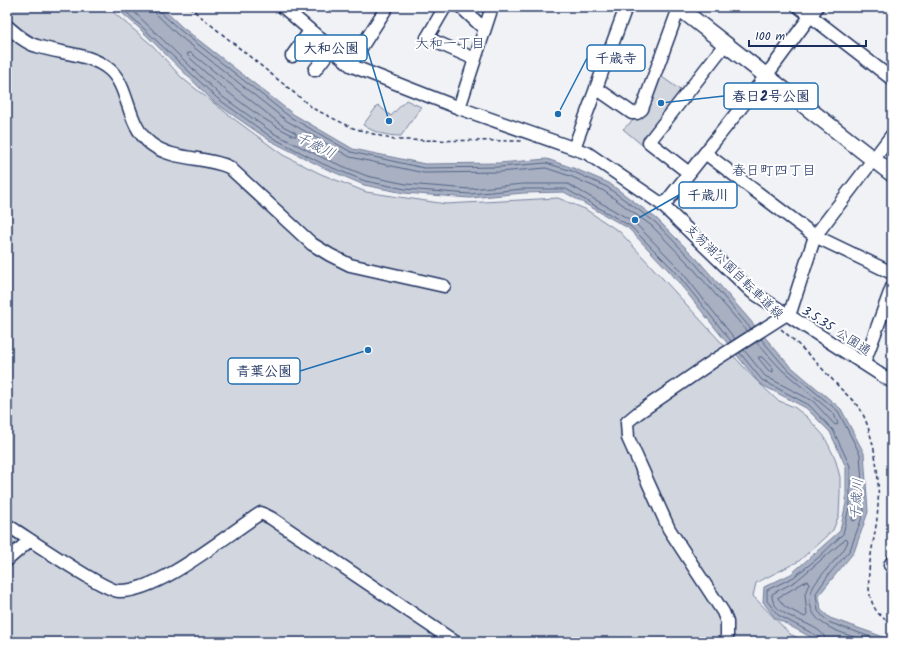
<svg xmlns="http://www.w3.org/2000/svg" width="899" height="649" font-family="Kalam,'Klee One',sans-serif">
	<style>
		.green { fill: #d2d6df; stroke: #76829e }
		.water { fill: #a8b0c2; stroke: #707c9a }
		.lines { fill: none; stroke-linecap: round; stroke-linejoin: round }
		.shore { stroke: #536386; stroke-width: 1 }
		.minor-casing { stroke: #1b2f5e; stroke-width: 15 }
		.major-casing { stroke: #1b2f5e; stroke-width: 18 }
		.path { stroke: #1b2f5e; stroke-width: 1.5; stroke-dasharray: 4 3; stroke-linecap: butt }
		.minor { stroke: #fff; stroke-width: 12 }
		.major { stroke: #fff; stroke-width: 15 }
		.labels { text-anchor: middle; stroke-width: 4; stroke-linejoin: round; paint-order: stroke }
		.street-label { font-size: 13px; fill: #1b2f5e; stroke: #fff }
		.neighbourhood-label { font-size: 14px; fill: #1b2f5e; stroke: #fff }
		.water-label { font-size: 14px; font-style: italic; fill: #4c5c81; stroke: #fff }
		.leader { fill: none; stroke: #1f6fb2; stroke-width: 1.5 }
		.callout-dot { fill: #1f6fb2; stroke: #fff; stroke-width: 1.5 }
		.callout { fill: #fff; stroke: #1f6fb2; stroke-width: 1.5 }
		.callout-label { font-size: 14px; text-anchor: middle; font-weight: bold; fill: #1b2f5e }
	</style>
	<rect width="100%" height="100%" fill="#f1f2f5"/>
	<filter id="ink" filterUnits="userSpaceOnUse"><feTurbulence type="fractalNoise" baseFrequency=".025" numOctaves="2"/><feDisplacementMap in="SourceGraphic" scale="8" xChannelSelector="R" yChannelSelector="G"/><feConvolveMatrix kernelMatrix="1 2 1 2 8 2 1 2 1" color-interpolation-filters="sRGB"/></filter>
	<g filter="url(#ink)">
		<path class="green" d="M 7,7 L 107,7 L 153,46 L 182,78 L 234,119 L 283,155 L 321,174 L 366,192 L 446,204 L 558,198 L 585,209 L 620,232 L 752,376 L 777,400 L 794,407 L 807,417 L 824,436 L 835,458 L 840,477 L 840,495 L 839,515 L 833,530 L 799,561 L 756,583 L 753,596 L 790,634 L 806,642 L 7,642 Z
			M 658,74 L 683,92 L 642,145 L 623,129 L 642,113 Z
			M 406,100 L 421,107 L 401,136 C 387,136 375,133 363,125 L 378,105 L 391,116 Z"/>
		<path class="water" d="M 115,7 L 161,7 L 182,27 L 293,114 L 353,149 L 425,164 L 499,163 L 547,159 L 573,168 L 609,183 L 657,219 L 697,259 L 788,364 L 841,409 L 864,453 L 868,512 L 854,552 L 819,595 L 821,610 L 830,618 L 892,640 L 892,642 L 820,642 L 775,618 L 763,602 L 764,587 L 791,574 L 840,531 L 846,503 L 846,467 L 830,432 L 806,408 L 760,384 L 671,273 L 628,228 L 564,192 L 523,193 L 470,198 L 404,193 L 364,185 L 322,167 L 269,140 L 214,102 L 137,26 Z"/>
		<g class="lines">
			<path class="shore" d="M 121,7 L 217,98 L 271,137 L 323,164 L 365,181 L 405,189 L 470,194 L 523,189 L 566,189 L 630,226 L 674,270 L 731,341
				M 129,7 L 220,95 L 273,133 L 325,159 L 367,176 L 406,184 L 470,189 L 523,184 L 568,184 L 634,222 L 678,267 L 735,339
				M 153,7 L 156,14 L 177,34 L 287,121 L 350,157 L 424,173 L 499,172 L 546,168 L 570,176 L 604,191 L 652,226 L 690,265 L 747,331
				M 158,7 L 160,12 L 180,30 L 290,117 L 351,152 L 424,168 L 499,167 L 546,163 L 572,171 L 607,187 L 655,222 L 694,262 L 751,329
				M 188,53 L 191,53 L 283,126 L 296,133 L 296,136 L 294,136 C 254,116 220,87 188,56 Z
				M 761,339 L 785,367 L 838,411 L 860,454 L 864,512 L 850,550 L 830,573 L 816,593 L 818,611 L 828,622 L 885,642
				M 744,350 L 765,376 L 813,401 L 835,425 L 838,424 L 834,414 L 782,370 L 756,342
				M 740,353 L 762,380 L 809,405 L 833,430 L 850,466 L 850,503 L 843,534 L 818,558 L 794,577 L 767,590 L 767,601 L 778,615 L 819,637 L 821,642
				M 759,357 L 762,357 L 773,369 L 773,372 L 769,371 L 759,359 Z
				M 857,504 L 859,510 L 856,520 L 853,521 L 852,519 L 855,505 Z
				M 807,581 L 809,583 L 805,594 L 807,615 L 805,617 L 785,607 L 778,598 Z
				M 826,642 C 825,620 770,621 772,594 L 796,581 L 846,539 L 848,541 C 844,553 833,561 826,570 C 821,576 812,586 811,593 C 803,627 848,634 870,642"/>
			<g class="minor-casing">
				<path id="minor" d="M 283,7 L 352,66 L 459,108 L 587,153 L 660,203 L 752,292 L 892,382
					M 445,7 L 427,38 L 475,59
					M 461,7 L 478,23 L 485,27
					M 799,7 L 892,79
					M 7,26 C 16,34 26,43 37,46 C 60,54 91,53 110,70 C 130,88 126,125 151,144 C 173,161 205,156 229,167 L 312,244 L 330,255 L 350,265 L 444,286
					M 292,56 L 310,31
					M 350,65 L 387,7
					M 315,70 L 331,49
					M 596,88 L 632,113 L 637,113 L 642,109 L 679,8
					M 459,108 L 492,7
					M 574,148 L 626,7
					M 705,153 L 815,236 L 892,273
					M 689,173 L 649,142 L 726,43
					M 663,206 L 766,76 L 817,7
					M 864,363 L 892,287
					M 7,525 C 25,536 104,591 119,591 C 160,592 226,535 261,513 L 271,518 L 455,642
					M 7,560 L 30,540
					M 892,562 L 890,565 L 892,566
					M 727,642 L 727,622 L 723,612 L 669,529 L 628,438 L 627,422 L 638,413 L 715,360 L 787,314 L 791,310 L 815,236 L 892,135"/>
			</g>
			<g class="major-casing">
				<path id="major" d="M 678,7 L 892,174"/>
			</g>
			<path class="path" d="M 189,7 L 314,109 L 353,128 L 394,140 L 523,141
				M 781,329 C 802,347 822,368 841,389 C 847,395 855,402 860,409 C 864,415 868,426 870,434 C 878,460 880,491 877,518 C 874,549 853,607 892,623"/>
			<use href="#minor" class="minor"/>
			<use href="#major" class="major"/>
		</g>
	</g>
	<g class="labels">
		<g class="street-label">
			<text transform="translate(735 271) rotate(44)" y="5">支笏湖公園自転車道線</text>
			<text transform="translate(837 330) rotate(33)" y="5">3.5.35 公園通</text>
		</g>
		<g class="neighbourhood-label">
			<text x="450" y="48">大和一丁目</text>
			<text x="774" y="175">春日町四丁目</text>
		</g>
		<g class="water-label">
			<text transform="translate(316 145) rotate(26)" y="5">千歳川</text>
			<text transform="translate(856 499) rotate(-85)" y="5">千歳川</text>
		</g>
	</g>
	<path class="leader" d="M389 121L367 48M558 114L587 58M661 103L724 96M635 220L679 195M368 350L300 371"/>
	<g class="callout-dot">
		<circle cx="389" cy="121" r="4"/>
		<circle cx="558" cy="114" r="4"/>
		<circle cx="661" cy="103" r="4"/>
		<circle cx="635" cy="220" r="4"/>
		<circle cx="368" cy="350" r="4"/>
	</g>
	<g class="callout">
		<rect x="295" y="35" width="72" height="26" rx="4"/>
		<rect x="587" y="45" width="58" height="26" rx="4"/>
		<rect x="724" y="83" width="94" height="26" rx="4"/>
		<rect x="679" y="182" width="58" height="26" rx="4"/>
		<rect x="228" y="358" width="72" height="26" rx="4"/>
	</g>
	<g class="callout-label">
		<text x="331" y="53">大和公園</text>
		<text x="616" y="63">千歳寺</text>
		<text x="771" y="101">春日2号公園</text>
		<text x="708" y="200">千歳川</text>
		<text x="264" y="376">青葉公園</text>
	</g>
	<rect width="899" height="649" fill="none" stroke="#fff" stroke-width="24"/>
	<rect x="12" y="12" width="875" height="625" fill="none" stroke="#1b2f5e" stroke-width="1.5" filter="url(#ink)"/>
	<path d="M749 40v6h117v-6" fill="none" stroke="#1b2f5e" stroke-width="2"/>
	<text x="755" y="40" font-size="12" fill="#1b2f5e" stroke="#ffffff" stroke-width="3" paint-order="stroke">100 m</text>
</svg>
